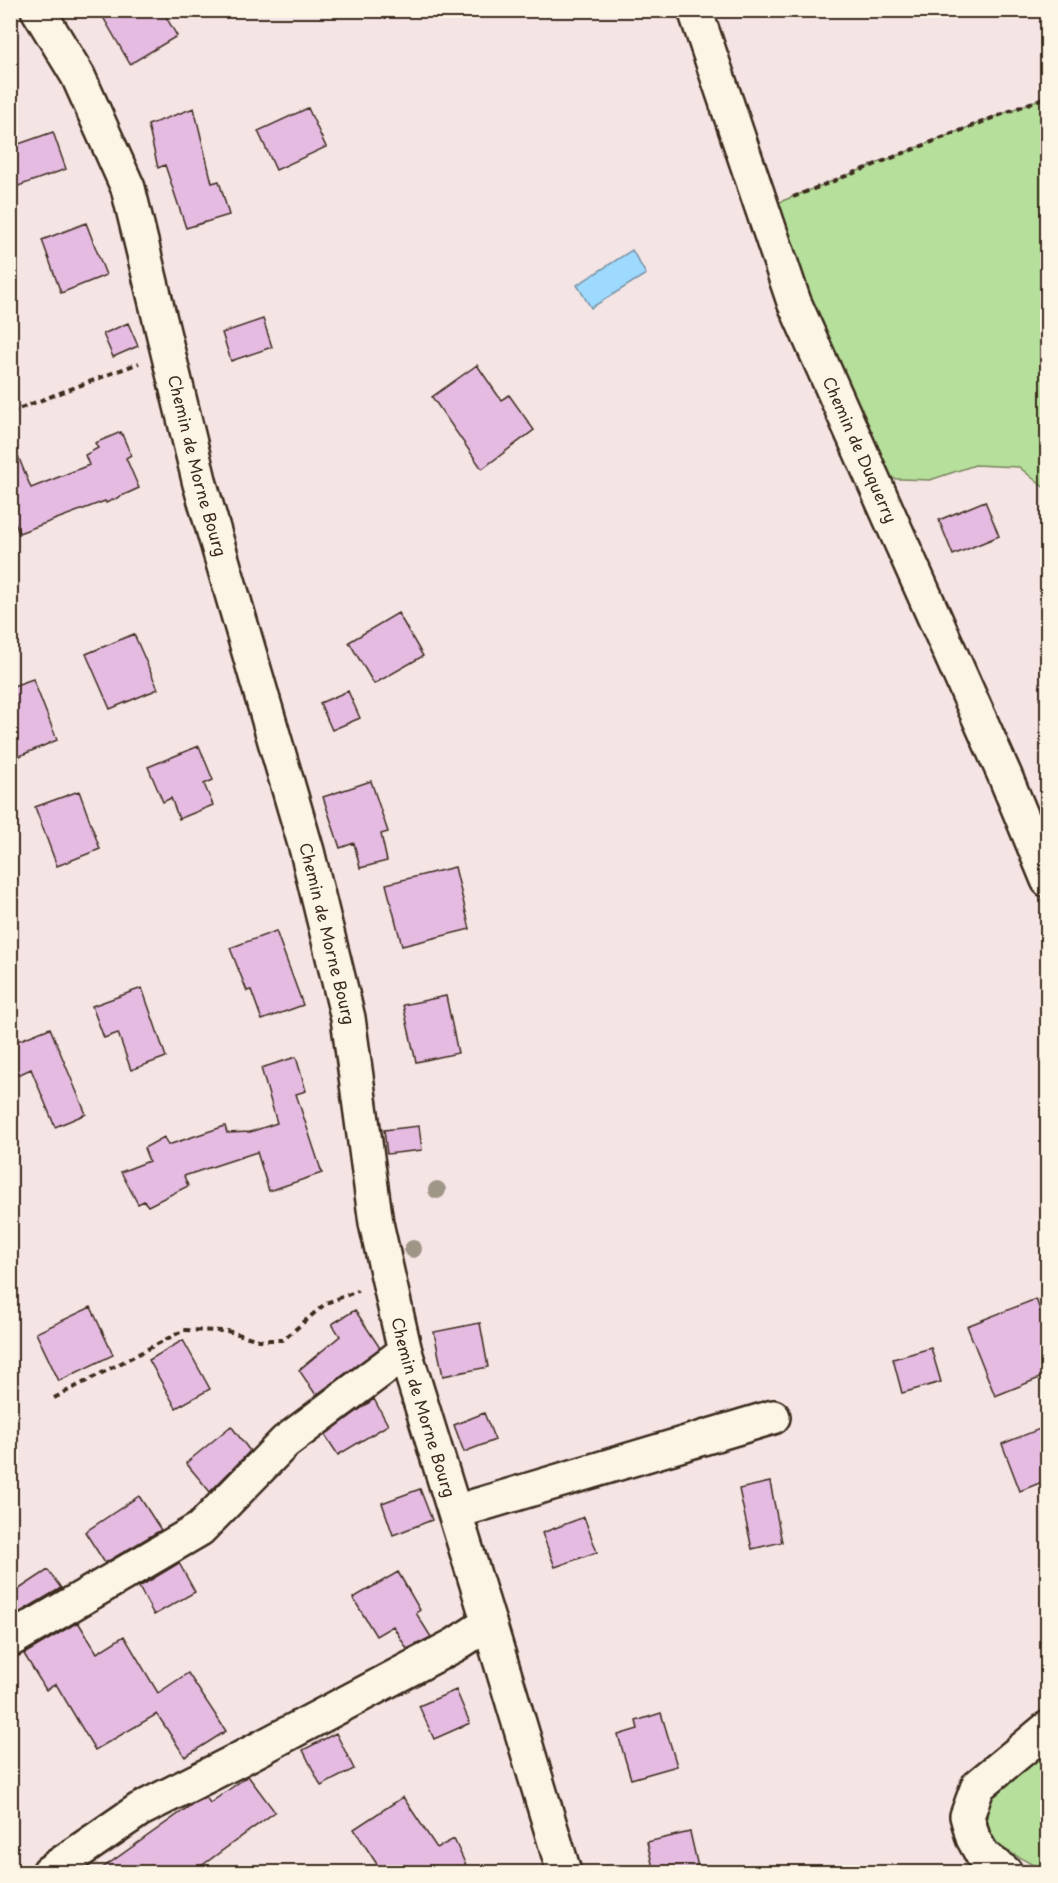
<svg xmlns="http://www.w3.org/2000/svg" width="1058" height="1883" font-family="'Playpen Sans',sans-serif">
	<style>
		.green { fill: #b6df9b; stroke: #78845c; stroke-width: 1.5 }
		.water { fill: #9ed9fe; stroke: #7693a4; stroke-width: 1.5 }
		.building { fill: #e5bbe1; stroke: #3b2a1e; stroke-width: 1.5 }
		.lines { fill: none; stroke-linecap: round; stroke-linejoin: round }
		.minor-casing { stroke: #3b2a1e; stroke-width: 38 }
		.path { stroke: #3b2a1e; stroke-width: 4; stroke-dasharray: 6 4.5; stroke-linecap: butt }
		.minor { stroke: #fcf5e5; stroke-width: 33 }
		.tree { fill: #a09688 }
		.labels { text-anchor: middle; stroke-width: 5; stroke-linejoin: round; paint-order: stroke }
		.street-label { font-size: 16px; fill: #3b2a1e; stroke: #fcf5e5 }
	</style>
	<rect width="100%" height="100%" fill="#f5e4e4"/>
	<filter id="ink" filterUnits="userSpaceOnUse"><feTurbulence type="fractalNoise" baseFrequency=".0167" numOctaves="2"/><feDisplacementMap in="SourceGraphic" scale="12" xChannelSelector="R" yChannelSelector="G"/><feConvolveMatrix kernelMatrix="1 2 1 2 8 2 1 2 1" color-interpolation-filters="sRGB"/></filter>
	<g filter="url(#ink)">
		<path class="green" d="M 1047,96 L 1047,490 L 1019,467 L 975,465 L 930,480 L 872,478 L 762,209 Z
			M 1047,1748 L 1047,1872 L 1046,1872 L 1004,1849 L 991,1837 L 987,1818 L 990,1800 Z"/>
		<path class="water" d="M 632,250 L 646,274 L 591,308 L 577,285 Z"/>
		<path class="building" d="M 99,10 L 162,10 L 177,36 L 130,64 Z
			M 194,108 L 212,183 L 219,181 L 229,215 L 186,228 L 165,165 L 158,168 L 148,125 Z
			M 308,108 L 326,147 L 276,170 L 258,131 Z
			M 53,132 L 66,169 L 10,189 L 10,147 Z
			M 86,223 L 106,275 L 61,293 L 42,240 Z
			M 263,319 L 272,347 L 231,361 L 222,333 Z
			M 128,323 L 138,346 L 113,357 L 103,334 Z
			M 477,365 L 501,400 L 509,395 L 534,430 L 482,469 L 432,397 Z
			M 121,432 L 131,455 L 126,458 L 139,488 L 106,503 L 105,501 L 19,533 L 10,510 L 10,441 L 12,441 L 31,488 L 89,465 L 85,455 L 98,448 L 95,443 Z
			M 985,501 L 999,536 L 953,555 L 939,520 Z
			M 398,613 L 423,656 L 374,684 L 349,642 Z
			M 134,634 L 158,689 L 110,709 L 86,654 Z
			M 33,679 L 57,740 L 10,760 L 10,687 Z
			M 348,691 L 360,718 L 332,730 L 320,703 Z
			M 199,746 L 213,780 L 204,784 L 213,805 L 179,819 L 171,798 L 163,802 L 148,767 Z
			M 371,781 L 388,832 L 381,834 L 387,861 L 360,868 L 354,843 L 340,848 L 323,797 Z
			M 79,791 L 100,849 L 57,866 L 35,807 Z
			M 455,867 L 470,929 L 402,946 L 386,884 Z
			M 276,931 L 303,1005 L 262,1020 L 251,990 L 247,991 L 230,948 Z
			M 142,988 L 166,1057 L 131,1070 L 118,1033 L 104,1038 L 92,1006 Z
			M 446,996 L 458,1053 L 416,1062 L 403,1005 Z
			M 50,1028 L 86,1114 L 55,1127 L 31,1069 L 18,1075 L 10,1057 L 10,1044 Z
			M 296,1057 L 306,1091 L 296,1094 L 322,1173 L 269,1191 L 257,1152 L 184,1176 L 188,1186 L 148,1206 L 144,1201 L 138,1204 L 121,1172 L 149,1161 L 144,1148 L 164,1137 L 168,1145 L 225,1126 L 227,1133 L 250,1132 L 277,1123 L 261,1068 Z
			M 419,1126 L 422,1150 L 387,1154 L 384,1130 Z
			M 1036,1299 L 1047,1329 L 1047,1375 L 995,1396 L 967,1326 Z
			M 91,1307 L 113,1355 L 59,1381 L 36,1333 Z
			M 355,1310 L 380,1348 L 316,1395 L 299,1370 L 340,1336 L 332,1324 Z
			M 480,1323 L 488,1367 L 443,1376 L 434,1332 Z
			M 183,1340 L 210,1389 L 176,1408 L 149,1360 Z
			M 931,1348 L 941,1382 L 902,1393 L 893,1359 Z
			M 374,1399 L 388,1425 L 338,1455 L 325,1435 Z
			M 484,1413 L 495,1440 L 464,1452 L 454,1425 Z
			M 231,1426 L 250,1451 L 210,1492 L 186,1463 Z
			M 1047,1426 L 1047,1480 L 1020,1491 L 1002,1444 Z
			M 770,1482 L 782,1542 L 752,1549 L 739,1489 Z
			M 420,1489 L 432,1520 L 393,1535 L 382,1503 Z
			M 139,1496 L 161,1530 L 105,1563 L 85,1532 Z
			M 584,1517 L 597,1552 L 555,1567 L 542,1533 Z
			M 179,1563 L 195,1592 L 154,1615 L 139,1587 Z
			M 48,1570 L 61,1588 L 10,1618 L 10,1595 Z
			M 398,1572 L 420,1610 L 416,1613 L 431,1637 L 407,1649 L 393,1626 L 376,1636 L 353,1598 Z
			M 78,1622 L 97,1653 L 124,1636 L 158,1693 L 188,1673 L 226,1731 L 185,1757 L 157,1714 L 95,1750 L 56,1684 L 46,1690 L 24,1654 Z
			M 456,1690 L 470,1723 L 434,1739 L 419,1706 Z
			M 661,1713 L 677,1766 L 631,1779 L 618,1735 L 638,1729 L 636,1721 Z
			M 336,1733 L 354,1769 L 321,1786 L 303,1750 Z
			M 248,1776 L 275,1812 L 193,1872 L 97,1872 L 194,1803 L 206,1797 L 210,1803 Z
			M 403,1797 L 437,1848 L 454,1839 L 469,1872 L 382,1872 L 354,1829 Z
			M 690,1832 L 698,1867 L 674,1872 L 654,1872 L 647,1842 Z"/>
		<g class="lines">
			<g class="minor-casing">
				<g id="minor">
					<path id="s1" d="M 38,10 L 78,76 L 128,188 L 200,484 L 307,851 L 348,1018 L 376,1223 L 405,1352 L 489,1623 L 564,1872"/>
					<path id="s2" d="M 695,10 L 794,302 L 1005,776 L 1048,880"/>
					<path d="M 455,1512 L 773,1417"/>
					<path d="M 10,1640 L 200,1529 L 285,1442 L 405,1352"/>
					<path d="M 49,1872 L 139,1810 L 240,1759 L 455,1645 L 489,1623"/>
					<path d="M 1005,1872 L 983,1856 L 973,1838 L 967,1816 L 978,1786 L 1048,1728"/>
				</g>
			</g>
			<path class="path" d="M 793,197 L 1048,96
				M 10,412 L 139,363
				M 54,1398 L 184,1330 L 227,1331 L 259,1340 L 283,1340 L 326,1303 L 358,1291"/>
			<use href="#minor" class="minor"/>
		</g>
		<g class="tree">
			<circle cx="437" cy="1190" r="9"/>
			<circle cx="413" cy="1249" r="9"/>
		</g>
	</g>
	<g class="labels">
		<g class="street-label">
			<text dy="6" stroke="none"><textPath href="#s2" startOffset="470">Chemin de Duquerry</textPath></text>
			<text dy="6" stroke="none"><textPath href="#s1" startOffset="486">Chemin de Morne Bourg</textPath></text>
			<text dy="6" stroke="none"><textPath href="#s1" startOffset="972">Chemin de Morne Bourg</textPath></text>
			<text dy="6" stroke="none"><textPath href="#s1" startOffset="1456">Chemin de Morne Bourg</textPath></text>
		</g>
	</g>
	<rect width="1058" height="1883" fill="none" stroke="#fcf5e5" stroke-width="36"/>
	<rect x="18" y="18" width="1022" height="1847" fill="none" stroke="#3b2a1e" stroke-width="2" filter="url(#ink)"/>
</svg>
